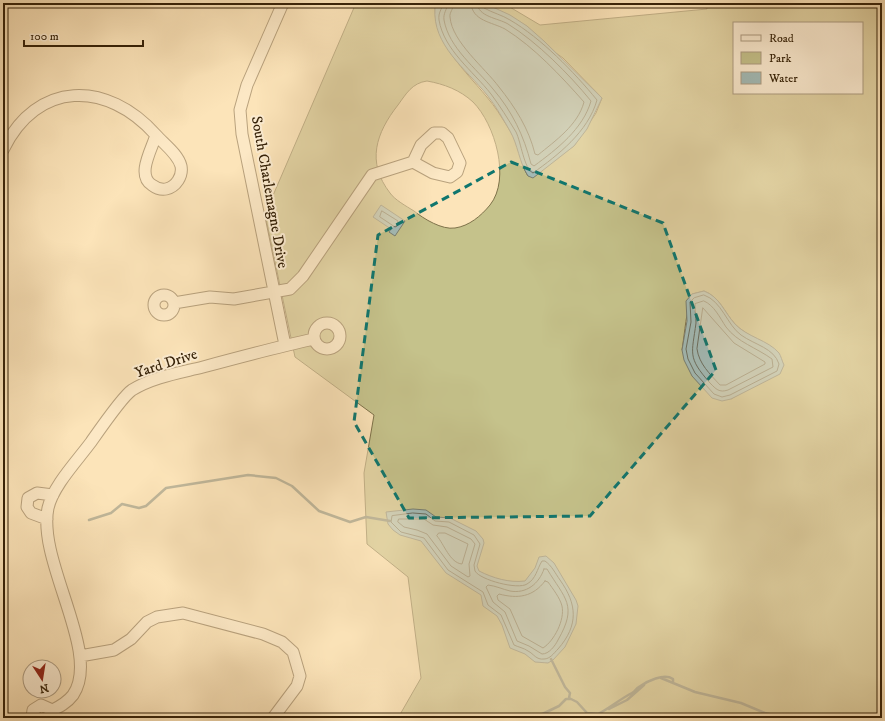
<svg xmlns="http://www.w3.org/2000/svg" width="885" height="721" font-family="'IM FELL DW Pica',serif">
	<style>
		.green { fill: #c5c28b; stroke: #7e724a; fill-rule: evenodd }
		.water { fill: #a3bcb8; stroke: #777e72 }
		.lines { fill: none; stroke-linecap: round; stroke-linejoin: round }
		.shore { stroke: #6c6f60; stroke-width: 1 }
		.stream { stroke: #777e72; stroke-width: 2.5 }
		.minor-casing { stroke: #685234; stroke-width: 13 }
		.minor { stroke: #fdedd2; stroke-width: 11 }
		.marked { fill: none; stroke: #0f766e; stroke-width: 3; stroke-dasharray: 8 5; stroke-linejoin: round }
		.labels { text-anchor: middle; stroke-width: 4; stroke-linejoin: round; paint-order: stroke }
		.street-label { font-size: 15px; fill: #362208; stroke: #fdedd2 }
	</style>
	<rect width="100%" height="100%" fill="#fce4b9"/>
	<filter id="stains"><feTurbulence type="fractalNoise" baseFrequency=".005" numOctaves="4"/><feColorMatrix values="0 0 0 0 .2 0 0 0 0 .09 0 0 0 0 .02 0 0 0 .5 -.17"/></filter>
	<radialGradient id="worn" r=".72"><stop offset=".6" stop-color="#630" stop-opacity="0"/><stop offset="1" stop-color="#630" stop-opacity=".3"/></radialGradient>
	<path class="green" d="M 356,3 L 440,3 L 435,8 C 436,54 480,81 502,118 C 508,127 514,137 518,147 C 521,157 522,167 528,176 L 574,146 L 596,113 L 602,98 L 563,58 L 484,3 L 503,3 L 540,25 L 707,9 L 706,3 L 882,3 L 882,718 L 398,718 L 421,678 L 408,577 L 367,544 L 364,473 L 374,415 L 295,357 L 265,214 ZM 734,23 L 862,23 L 862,93 L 734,93 ZM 427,81 C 444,84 460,90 473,102 C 495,124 511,179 490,205 C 481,216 469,226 455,228 C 442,230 424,219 414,211 C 406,206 395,200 390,193 C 366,162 376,133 398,105 C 406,94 412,83 427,81 ZM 704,291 C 720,297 724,312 735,324 C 744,333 755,338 766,344 L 744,391 L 731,399 L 682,350 C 685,331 686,312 692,294 Z"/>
	<path class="water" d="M 440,3 L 484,3 L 510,15 L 527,26 L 544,41 L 602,98 L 587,129 L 574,146 L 533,178 L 528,176 C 519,162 518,145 510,131 C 503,119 496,106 487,95 C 466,69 432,45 435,8 Z
		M 381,205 L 405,221 L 395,236 L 389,232 L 391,229 L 373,217 Z
		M 704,291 C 720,297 724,312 735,324 C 747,337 768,340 779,353 C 781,356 782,361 784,365 L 780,374 L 731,399 L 722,401 L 712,398 L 692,376 L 684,360 L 682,350 L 687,321 L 686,301 L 692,294 Z
		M 413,509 L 426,510 L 436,517 L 450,518 L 476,531 L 483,539 L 484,543 L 477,566 L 479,571 C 493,578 509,583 525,581 L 535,568 L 539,557 L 546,556 L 554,563 L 576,600 L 578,606 L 576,624 L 565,647 L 553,660 L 548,663 L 535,662 L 525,654 L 510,648 L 502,625 L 497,616 L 483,606 L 481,595 L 446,573 L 421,541 L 400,535 L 393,530 L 388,524 L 386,512 Z"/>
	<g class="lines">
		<path class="shore" d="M 443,3 C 442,10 438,12 439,20 C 444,50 473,71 491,94 C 500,106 508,119 516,132 C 521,142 524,169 533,173 C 558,155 588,132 597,100 C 574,72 541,38 510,20 C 502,15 493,13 484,8 L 482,3
			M 448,3 C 447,10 443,13 444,20 C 449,48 476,68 493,89 C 512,111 524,136 531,164 L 534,166 C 557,149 583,129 591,101 C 569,74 537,42 508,24 C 498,18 478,17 477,3
			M 454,3 C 454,8 449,13 450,17 C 452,42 485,68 499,87 C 515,107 529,129 535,154 L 538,155 C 555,141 578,125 584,102 C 561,76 534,47 505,29 C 492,22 472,21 471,3
			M 382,211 L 398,221 L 397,226 L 395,227 L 380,217 Z
			M 704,295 C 722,301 727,325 741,335 C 755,345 774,348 779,364 L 777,371 L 730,395 L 722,397 L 714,394 L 695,373 L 688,359 L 686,349 L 691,322 L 690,302 L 694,298 Z
			M 704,301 C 714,305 720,318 726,327 C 737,342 757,348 772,359 L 773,367 L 728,390 C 719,393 716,389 710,383 C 687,357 692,354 696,323 C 696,317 695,311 695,304 Z
			M 703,308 L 734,343 L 765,362 L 765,364 L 726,385 L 720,385 C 710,374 699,364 697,349 Z
			M 413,513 L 426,514 L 435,521 L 449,522 L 474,535 L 480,544 L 474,565 L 475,571 C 480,580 518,590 527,584 C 536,579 537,569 542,561 L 545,561 C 552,566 555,573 560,580 C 577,604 579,625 558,649 C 554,653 550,659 544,659 C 536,660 534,654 528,651 C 524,648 518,647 514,645 L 501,615 L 488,605 L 483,592 L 448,570 L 424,538 L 401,532 L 391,522 L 392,516 Z
			M 399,519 L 424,519 L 433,525 L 447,527 L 471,539 L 475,544 L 469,564 L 470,576 L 468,577 L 451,566 L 427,534 L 417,530 L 404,527 L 398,522 Z
			M 439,533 L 445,533 L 468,544 L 462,564 C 450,563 444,544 437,536 Z
			M 544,569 L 547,569 C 565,599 578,605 558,640 C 555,646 549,654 542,654 L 529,646 L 517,641 L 505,612 L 493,602 L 486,587 L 488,585 C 496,586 502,589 510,591 C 526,594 539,584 544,569 Z
			M 545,581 L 548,582 C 553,589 560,598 562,606 C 565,620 554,641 543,648 L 522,636 L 510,609 L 498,600 L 497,596 L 499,594 C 518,599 533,597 545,581 Z"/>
		<path class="stream" d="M 89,520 L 111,513 L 122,504 L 139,508 L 146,506 L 166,488 L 248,475 L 276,478 L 292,486 L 319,511 L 350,522 L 366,517 L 390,521
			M 551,659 L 565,687 L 570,693 L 569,698 L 577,702 L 587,713 L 598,714 C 610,708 620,699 632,693 C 635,692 636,688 639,687 C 647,681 664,673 673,679 L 673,682
			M 661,678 L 695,692 L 741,703 L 765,713 L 788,718
			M 609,709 L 627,700 L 644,685
			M 590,714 L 596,716 L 600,714
			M 534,718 L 559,706 L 566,699 L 570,699"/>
		<g class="minor-casing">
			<path id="minor" d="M 283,3 L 247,85 L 240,110 L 242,134 L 285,345
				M 3,150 C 37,80 107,80 156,135 C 164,144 178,154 181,166 C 183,176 176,187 166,189 C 161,190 156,188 152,185 C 136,175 152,149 156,135
				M154 305a10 10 0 1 1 20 0a10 10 0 1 1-20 0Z
				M 174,303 L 210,297 L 234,299 L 290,289 L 303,276 L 372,175 L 413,162 L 433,173 L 450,177 L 457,172 L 460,163 L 448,138 L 442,133 L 434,133 L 421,145 L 413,162
				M314 336a13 13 0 1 1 26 0a13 13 0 1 1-26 0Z
				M 47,519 L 31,513 L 27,507 L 28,498 L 37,493 L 53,495
				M 80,656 L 114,650 L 131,639 L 147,622 L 157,617 L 183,613 L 263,634 L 282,642 L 293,652 L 300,676 L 297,686 L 273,718
				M 51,711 C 59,707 67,703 73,695 C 102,653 37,562 48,508 C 53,486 77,461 91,442 C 98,432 123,396 132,390 C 153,377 179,373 203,367 C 240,357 277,347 314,339
				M 32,718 L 33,710 L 41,705 L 50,709 L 51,717"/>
		</g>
		<use href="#minor" class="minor"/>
	</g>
	<path d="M0 0H885V721H0ZM 511,162 L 663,223 L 716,370 L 590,516 L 409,518 L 354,422 L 378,235 Z" fill="#fce4b9" fill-opacity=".55" fill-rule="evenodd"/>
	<path class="marked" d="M 511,162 L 663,223 L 716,370 L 590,516 L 409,518 L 354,422 L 378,235 Z"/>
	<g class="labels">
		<g class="street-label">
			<text transform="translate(270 192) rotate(80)" y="5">South Charlemagne Drive</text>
			<text transform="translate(166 363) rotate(-18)" y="5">Yard Drive</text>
		</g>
	</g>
	<rect width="885" height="721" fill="none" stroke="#fce4b9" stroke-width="16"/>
	<rect x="4" y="4" width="877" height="713" fill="none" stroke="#362208" stroke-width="2"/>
	<rect x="8" y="8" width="869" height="705" fill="none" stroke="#362208"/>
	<rect x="733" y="22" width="130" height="72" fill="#fdedd2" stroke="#ad9c81"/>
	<rect x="741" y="35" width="20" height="6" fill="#fdedd2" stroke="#ad9c81"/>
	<text x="769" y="42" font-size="12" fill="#362208">Road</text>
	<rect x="741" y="52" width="20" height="12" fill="#c5c28b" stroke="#ad9c81"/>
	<text x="769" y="62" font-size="12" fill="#362208">Park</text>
	<rect x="741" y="72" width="20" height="12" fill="#a3bcb8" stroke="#ad9c81"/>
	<text x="769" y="82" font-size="12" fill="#362208">Water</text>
	<g transform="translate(42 679) rotate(168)"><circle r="19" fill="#fdedd2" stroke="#ad9c81"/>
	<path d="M0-3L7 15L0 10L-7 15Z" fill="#8f2418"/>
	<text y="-6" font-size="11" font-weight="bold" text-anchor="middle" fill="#362208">N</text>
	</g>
	<path d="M24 40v6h119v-6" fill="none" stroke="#362208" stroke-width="2"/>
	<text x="30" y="40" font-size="12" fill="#362208" stroke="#fdedd2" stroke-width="3" paint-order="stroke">100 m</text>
	<rect width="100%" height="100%" filter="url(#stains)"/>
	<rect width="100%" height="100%" fill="url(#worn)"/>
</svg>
